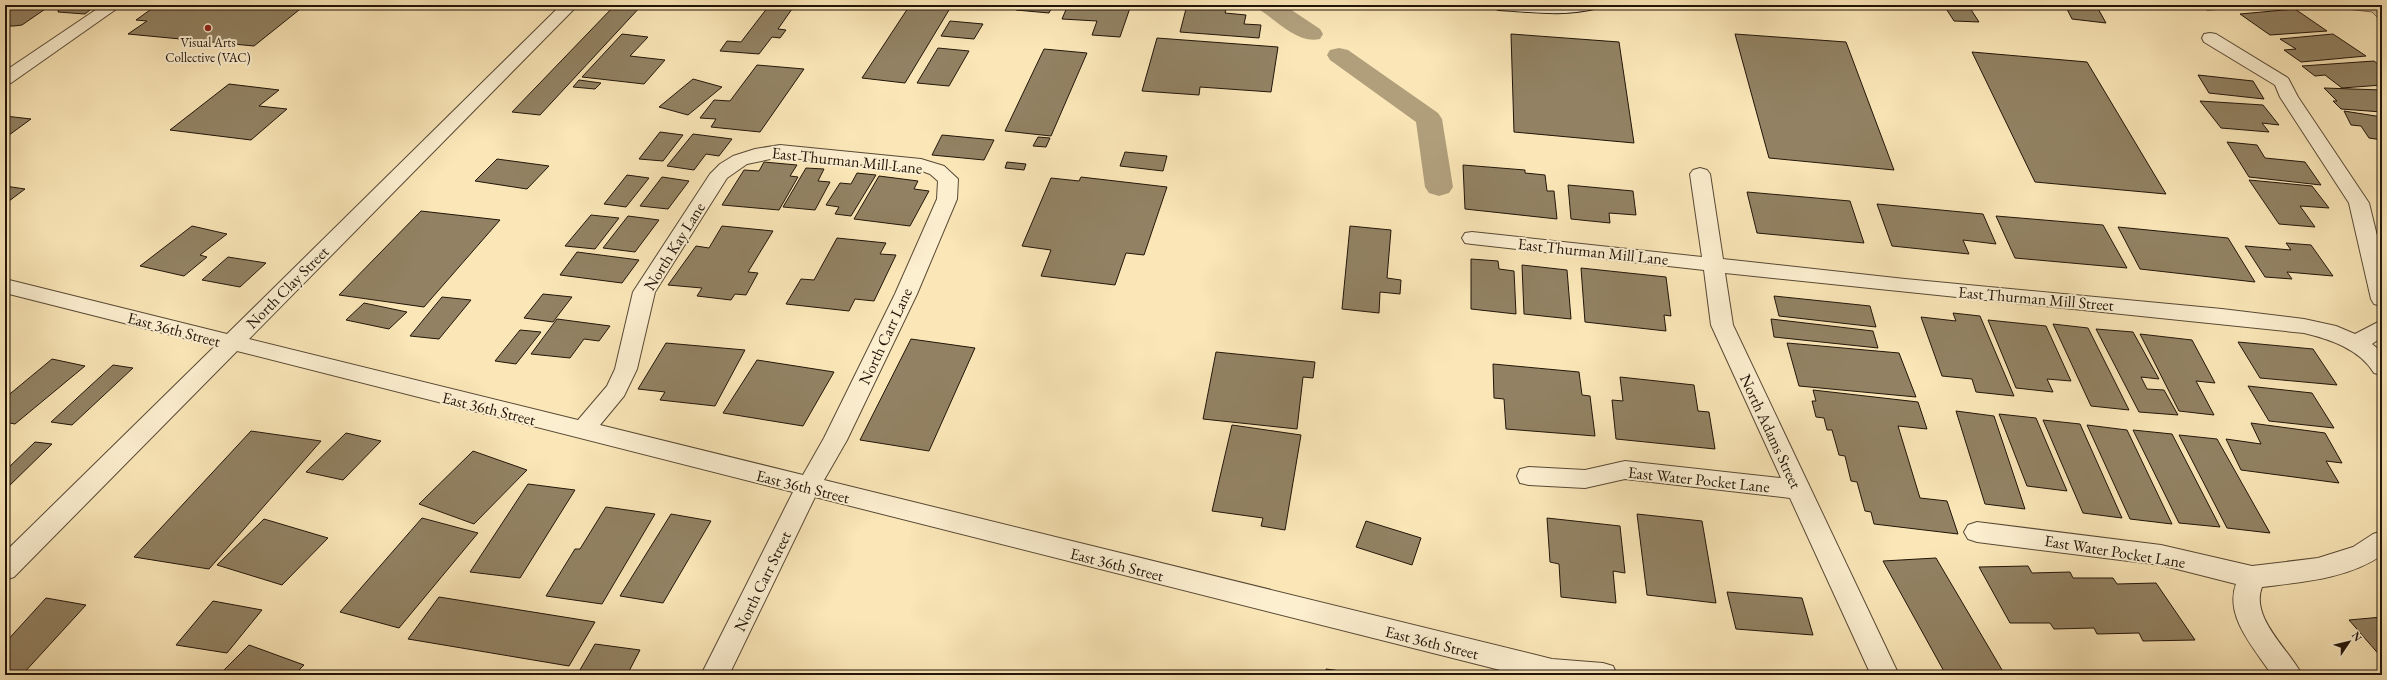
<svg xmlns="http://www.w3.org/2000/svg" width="2387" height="680" font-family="'EB Garamond',serif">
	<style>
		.green { fill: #d5c299; stroke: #7c6c51 }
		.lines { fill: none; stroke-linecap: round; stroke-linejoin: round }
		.canal { fill: #b19f7c; fill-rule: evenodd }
		.building { fill: #928263; stroke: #221509 }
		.street-casing { stroke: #584934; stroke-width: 2 }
		.secondary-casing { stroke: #221509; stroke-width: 2 }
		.street { fill: #fcefd0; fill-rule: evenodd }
		.secondary { fill: #fcefd0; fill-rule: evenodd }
		.poi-dot { fill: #8f2418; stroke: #fcefd0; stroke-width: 1.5 }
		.labels { text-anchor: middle; stroke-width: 4; stroke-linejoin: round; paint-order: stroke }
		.far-poi-label { font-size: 13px; fill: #221509; stroke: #fcefd0 }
		.street-label { font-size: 16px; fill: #221509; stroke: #fcefd0 }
	</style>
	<rect width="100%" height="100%" fill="#fae6b7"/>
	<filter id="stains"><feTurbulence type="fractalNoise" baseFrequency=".005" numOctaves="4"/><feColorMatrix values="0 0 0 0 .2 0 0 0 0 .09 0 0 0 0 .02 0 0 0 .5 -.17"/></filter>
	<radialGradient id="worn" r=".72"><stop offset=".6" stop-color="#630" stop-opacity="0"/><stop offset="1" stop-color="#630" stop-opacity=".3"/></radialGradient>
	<path class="green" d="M 2314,5 L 2382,5 L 2382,22 L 2372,12 Z"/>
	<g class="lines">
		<path class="canal" d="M 1256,5 L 1284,5 L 1320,29 L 1323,34 L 1320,39 C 1298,44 1277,21 1260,10 Z
			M 1339,48 L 1348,50 L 1438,113 L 1442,119 L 1453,187 L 1449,193 L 1439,196 L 1429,193 L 1425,187 L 1416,122 L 1330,60 L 1327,55 L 1330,50 Z"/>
	</g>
	<path class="building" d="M 5,5 L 51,5 L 22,25 L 14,26 L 5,26 Z
		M 84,5 L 103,5 L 95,6 L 85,14 L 58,12 L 59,7 L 93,6 Z
		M 157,5 L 289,5 L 304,6 L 254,46 L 128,34 L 147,21 L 136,20 Z
		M 615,5 L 642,5 L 540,115 L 512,112 Z
		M 910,5 L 952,5 L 905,83 L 862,78 Z
		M 1019,5 L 1053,5 L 1049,13 L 1016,10 Z
		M 1068,5 L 1131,5 L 1120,37 L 1092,35 L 1097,21 L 1062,19 Z
		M 1187,5 L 1227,5 L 1225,13 L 1246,15 L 1244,24 L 1261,25 L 1259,38 L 1180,32 Z
		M 2065,5 L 2096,5 L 2106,23 L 2072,19 Z
		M 2201,5 L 2262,5 L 2265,7 L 2207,10 Z
		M 768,7 L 792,9 L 778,29 L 786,30 L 780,38 L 772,37 L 759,54 L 720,51 L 727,41 L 741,42 Z
		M 1945,7 L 1970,8 L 1979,22 L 1954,21 Z
		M 2295,9 L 2327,31 L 2270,35 L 2240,14 Z
		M 950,21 L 983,24 L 974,39 L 941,36 Z
		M 622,34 L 648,37 L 630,56 L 665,60 L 644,84 L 582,77 Z
		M 1511,34 L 1619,42 L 1634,143 L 1514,132 Z
		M 1735,34 L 1846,42 L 1894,170 L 1769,158 Z
		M 2333,34 L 2366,56 L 2301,62 L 2284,50 L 2296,49 L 2280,39 Z
		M 1157,38 L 1278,47 L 1271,92 L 1200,87 L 1199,95 L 1142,91 Z
		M 938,48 L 969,51 L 949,86 L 917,83 Z
		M 1044,49 L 1087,53 L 1051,136 L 1005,131 Z
		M 1972,52 L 2087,62 L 2166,194 L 2035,182 Z
		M 2374,61 L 2382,67 L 2382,85 L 2342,88 L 2325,75 L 2315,76 L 2302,66 Z
		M 757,65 L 804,69 L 760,132 L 711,127 L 716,119 L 700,118 L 714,100 L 730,101 Z
		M 2198,75 L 2253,81 L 2264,99 L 2209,93 Z
		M 693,79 L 722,87 L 688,115 L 659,107 Z
		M 579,80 L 601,83 L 595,89 L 573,87 Z
		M 229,84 L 279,90 L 259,106 L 287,109 L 251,140 L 170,130 Z
		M 2324,88 L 2382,90 L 2382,112 L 2341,109 L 2333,101 L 2337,101 Z
		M 2200,101 L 2263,105 L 2279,125 L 2262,123 L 2269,132 L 2221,128 Z
		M 2344,111 L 2382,117 L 2382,140 L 2369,138 L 2361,126 L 2351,125 Z
		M 5,116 L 31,119 L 5,138 Z
		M 660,132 L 683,135 L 663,161 L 639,159 Z
		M 693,134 L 732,139 L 719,156 L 706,154 L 694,170 L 667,166 Z
		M 942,135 L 994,140 L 984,160 L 932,155 Z
		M 1038,137 L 1050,138 L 1046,147 L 1033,146 Z
		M 2227,142 L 2257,145 L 2265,158 L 2305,162 L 2321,185 L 2249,177 Z
		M 1125,152 L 1167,156 L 1163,171 L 1120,166 Z
		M 497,159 L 549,166 L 527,189 L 475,181 Z
		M 764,162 L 797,165 L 790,176 L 798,177 L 779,210 L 722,205 L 744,170 L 759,171 Z
		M 1007,162 L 1026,164 L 1024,170 L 1005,168 Z
		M 1463,165 L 1525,170 L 1525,173 L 1545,175 L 1547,191 L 1554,191 L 1557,219 L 1465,209 Z
		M 806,168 L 824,169 L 818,181 L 830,182 L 815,210 L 783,207 Z
		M 857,173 L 876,175 L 851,216 L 835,214 L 839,207 L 826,205 L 840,183 L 851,184 Z
		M 627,175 L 649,178 L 626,207 L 604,204 Z
		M 879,176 L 918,181 L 914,189 L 929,191 L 910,226 L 854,219 Z
		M 662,177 L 689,181 L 668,209 L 640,206 Z
		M 1081,177 L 1167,187 L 1144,255 L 1126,253 L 1115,285 L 1041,276 L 1051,250 L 1022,246 L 1051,178 L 1079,181 Z
		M 2249,180 L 2312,186 L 2329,208 L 2300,206 L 2315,227 L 2279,224 Z
		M 1568,185 L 1633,191 L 1636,215 L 1609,213 L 1610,223 L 1571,219 Z
		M 5,186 L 25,189 L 5,204 Z
		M 1747,192 L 1850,201 L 1864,243 L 1757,233 Z
		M 1877,204 L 1983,214 L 1996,244 L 1963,240 L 1969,254 L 1892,246 Z
		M 421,211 L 500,220 L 424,307 L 339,295 Z
		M 591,215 L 619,218 L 595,249 L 565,246 Z
		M 628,216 L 659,220 L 635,252 L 603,248 Z
		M 1996,216 L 2103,225 L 2127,268 L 2015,258 Z
		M 192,226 L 227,234 L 200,255 L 207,257 L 184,276 L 140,266 Z
		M 722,226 L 773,231 L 748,272 L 758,273 L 746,295 L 735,294 L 731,300 L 697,296 L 702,288 L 668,285 L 696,246 L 709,248 Z
		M 1350,226 L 1391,230 L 1387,278 L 1401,280 L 1400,294 L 1380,292 L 1379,313 L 1342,309 Z
		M 2118,227 L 2228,238 L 2255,282 L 2140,269 Z
		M 837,238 L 886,243 L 880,254 L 896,255 L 874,301 L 855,299 L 849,311 L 786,304 L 801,279 L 814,280 Z
		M 2286,243 L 2311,245 L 2333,276 L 2287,272 L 2292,279 L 2265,277 L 2245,246 L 2291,250 Z
		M 577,252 L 639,260 L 622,283 L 560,275 Z
		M 228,257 L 266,263 L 240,287 L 202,280 Z
		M 1471,259 L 1498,261 L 1499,269 L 1514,271 L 1516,314 L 1471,309 Z
		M 1522,265 L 1567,270 L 1571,319 L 1524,314 Z
		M 1581,268 L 1666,277 L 1671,316 L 1664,315 L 1666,331 L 1585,322 Z
		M 543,294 L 572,297 L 553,322 L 524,318 Z
		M 1774,296 L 1870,306 L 1876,327 L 1779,316 Z
		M 442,297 L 471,300 L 439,339 L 410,336 Z
		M 364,303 L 407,312 L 389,329 L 346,320 Z
		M 1953,313 L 1980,316 L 2014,396 L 1976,392 L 1972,379 L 1942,376 L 1921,317 L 1956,321 Z
		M 557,319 L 610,326 L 599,341 L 584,339 L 570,358 L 531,354 Z
		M 1771,319 L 1873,331 L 1878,348 L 1774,337 Z
		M 1988,320 L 2046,326 L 2071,381 L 2047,379 L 2053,392 L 2016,388 Z
		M 2053,324 L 2088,328 L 2129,410 L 2091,406 Z
		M 2096,329 L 2133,332 L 2159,379 L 2141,377 L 2147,389 L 2164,390 L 2178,415 L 2139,412 Z
		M 520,330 L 541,332 L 516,364 L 495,361 Z
		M 2140,334 L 2192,340 L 2215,383 L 2196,381 L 2214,415 L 2179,411 Z
		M 911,339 L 975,348 L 929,451 L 860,440 Z
		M 2238,342 L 2313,349 L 2337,385 L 2260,378 Z
		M 666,343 L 745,350 L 715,406 L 660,400 L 665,392 L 638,389 Z
		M 1787,343 L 1899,353 L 1916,397 L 1799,386 Z
		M 1216,352 L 1315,362 L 1313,378 L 1303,377 L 1297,429 L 1203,419 Z
		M 52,359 L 85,366 L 15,424 L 5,422 L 5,398 Z
		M 757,360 L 834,372 L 803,426 L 723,413 Z
		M 1493,364 L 1579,372 L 1582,395 L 1590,396 L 1595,436 L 1506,429 L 1504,399 L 1494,398 Z
		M 113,365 L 133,368 L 72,425 L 51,422 Z
		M 1620,377 L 1694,385 L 1698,411 L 1709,412 L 1715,449 L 1616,439 L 1612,400 L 1623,401 Z
		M 2248,386 L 2312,393 L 2334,428 L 2269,421 Z
		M 1813,390 L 1918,402 L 1927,429 L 1898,426 L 1920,498 L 1947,501 L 1958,534 L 1874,524 L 1871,512 L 1865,511 L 1857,482 L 1851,481 L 1845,456 L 1839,455 L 1832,430 L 1827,430 L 1824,418 L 1816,417 L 1812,401 L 1816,401 Z
		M 1956,411 L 1994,416 L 2025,509 L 1985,504 Z
		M 1999,414 L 2036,418 L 2067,491 L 2027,486 Z
		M 2043,420 L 2080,424 L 2122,518 L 2083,513 Z
		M 2251,423 L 2325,433 L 2342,463 L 2326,461 L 2339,483 L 2241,470 L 2226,439 L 2261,444 Z
		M 1232,425 L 1301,435 L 1285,530 L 1261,526 L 1263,518 L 1212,511 Z
		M 2087,425 L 2127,430 L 2172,524 L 2130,519 Z
		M 2133,430 L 2172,434 L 2220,527 L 2179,523 Z
		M 251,431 L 321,441 L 209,569 L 134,557 Z
		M 346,433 L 381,441 L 343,480 L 306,472 Z
		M 2179,435 L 2217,439 L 2270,533 L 2227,528 Z
		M 35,442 L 52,444 L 5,490 L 5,471 Z
		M 473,451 L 527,470 L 474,524 L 419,504 Z
		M 528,484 L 575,490 L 520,578 L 470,572 Z
		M 606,507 L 655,514 L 602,604 L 546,596 L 575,549 L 580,549 Z
		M 671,514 L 711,521 L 663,603 L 620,596 Z
		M 1637,514 L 1702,521 L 1716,603 L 1647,595 Z
		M 422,518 L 478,533 L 399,628 L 340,612 Z
		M 1547,518 L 1620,526 L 1625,573 L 1613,571 L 1616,603 L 1561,597 L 1559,564 L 1550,562 Z
		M 264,519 L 328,538 L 282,585 L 217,565 Z
		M 1366,521 L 1421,538 L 1412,565 L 1356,547 Z
		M 1936,558 L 2005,675 L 1946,675 L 1883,561 Z
		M 2028,566 L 2032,573 L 2070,572 L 2073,578 L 2113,578 L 2117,584 L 2156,583 L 2195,640 L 2143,641 L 2139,633 L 2097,634 L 2094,628 L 2054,629 L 2050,623 L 2010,623 L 1979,567 Z
		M 1727,592 L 1802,598 L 1813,635 L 1736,629 Z
		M 439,597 L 595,622 L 569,666 L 408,639 Z
		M 46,598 L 86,605 L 22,675 L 5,675 L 5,643 Z
		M 213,601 L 262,610 L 227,653 L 176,645 Z
		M 2382,617 L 2382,658 L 2349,620 Z
		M 595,644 L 640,650 L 627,675 L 577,675 Z
		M 249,645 L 304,665 L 294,675 L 219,675 Z
		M 1326,669 L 1364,674 L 1364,675 L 1326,675 Z"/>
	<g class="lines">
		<g class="street-casing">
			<path id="street" d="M 103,5 L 122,5 L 11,83 L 5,84 L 5,71 Z
				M 561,5 L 578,5 L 249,339 L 578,420 L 607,386 L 615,369 L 633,292 L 710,174 L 720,164 L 733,156 L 755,149 L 780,145 L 921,159 L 944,166 L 958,179 L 957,199 L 917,294 L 847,440 L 824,480 L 1552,659 L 1603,663 L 1613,666 L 1617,675 L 1520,675 L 815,497 L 729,675 L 701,675 L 793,492 L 237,351 L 14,577 L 5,580 L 5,552 L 215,346 L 5,293 L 5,279 L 227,334 ZM 780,157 L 919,170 L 930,174 L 938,181 L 937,199 L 895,294 L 824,438 L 803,475 L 600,425 L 624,396 L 637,369 L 655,292 L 727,178 L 747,164 Z
				M 2210,33 L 2216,34 L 2288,78 L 2298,97 L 2369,203 L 2382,256 L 2382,306 L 2374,304 L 2371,299 L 2349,203 L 2280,97 L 2275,85 L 2204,42 L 2202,38 L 2204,34 Z
				M 1700,168 L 1707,170 L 1710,174 L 1723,259 L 1905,279 L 2222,309 L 2304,319 L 2336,326 L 2355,334 L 2382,320 L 2382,337 L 2372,344 L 2382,352 L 2382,375 L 2374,373 C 2360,349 2329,339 2304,333 L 1725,273 L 1733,325 L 1899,675 L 1871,675 L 1790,498 L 1625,479 L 1585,488 L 1529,485 L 1520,483 L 1517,476 L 1520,469 L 1529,467 L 1585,470 L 1625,461 L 1781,478 L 1711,325 L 1704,270 L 1472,244 L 1465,243 L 1462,238 L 1465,233 L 1472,232 L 1702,257 L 1690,174 L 1693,170 Z
				M 1977,522 L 2161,545 L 2252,566 L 2318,558 L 2353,547 L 2373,534 L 2382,531 L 2382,555 C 2348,579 2302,582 2262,587 C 2250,618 2289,649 2302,675 L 2272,675 C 2255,649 2224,617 2236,584 L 2161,565 L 1977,542 L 1968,539 L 1964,532 L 1968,525 Z"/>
		</g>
		<g class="secondary-casing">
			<path id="secondary" d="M 1491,5 L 1600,5 L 1598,8 C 1565,17 1532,12 1499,10 L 1493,8 Z"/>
		</g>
		<use href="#street" class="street"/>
		<use href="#secondary" class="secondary"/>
	</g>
	<circle class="poi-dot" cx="208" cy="28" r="4"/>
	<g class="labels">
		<g class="far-poi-label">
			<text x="208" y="47">Visual Arts<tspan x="208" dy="15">Collective (VAC)</tspan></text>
		</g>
		<g class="street-label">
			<text transform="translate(847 160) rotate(6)" y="6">East Thurman Mill Lane</text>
			<text transform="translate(674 246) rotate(-58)" y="6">North Kay Lane</text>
			<text transform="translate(1593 251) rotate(6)" y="6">East Thurman Mill Lane</text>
			<text transform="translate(287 287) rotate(-45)" y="6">North Clay Street</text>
			<text transform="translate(2036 298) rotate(5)" y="6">East Thurman Mill Street</text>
			<text transform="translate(174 329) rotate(15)" y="6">East 36th Street</text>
			<text transform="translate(885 336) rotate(-65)" y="6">North Carr Lane</text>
			<text transform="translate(489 408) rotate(14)" y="6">East 36th Street</text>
			<text transform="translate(1771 431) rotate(65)" y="6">North Adams Street</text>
			<text transform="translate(1699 479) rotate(6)" y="6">East Water Pocket Lane</text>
			<text transform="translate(803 486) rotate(14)" y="6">East 36th Street</text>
			<text transform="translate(2115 551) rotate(9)" y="6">East Water Pocket Lane</text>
			<text transform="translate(1117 564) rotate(14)" y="6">East 36th Street</text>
			<text transform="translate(762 581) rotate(-64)" y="6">North Carr Street</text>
			<text transform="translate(1432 642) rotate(14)" y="6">East 36th Street</text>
		</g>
	</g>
	<rect width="2387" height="680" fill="none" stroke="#fae6b7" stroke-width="20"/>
	<rect x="6" y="6" width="2375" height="668" fill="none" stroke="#221509" stroke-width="2"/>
	<rect x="10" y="10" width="2367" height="660" fill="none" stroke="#221509"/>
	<g transform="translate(2349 642) rotate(55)" stroke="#fcefd0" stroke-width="3" paint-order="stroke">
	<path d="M0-3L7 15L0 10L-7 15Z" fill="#221509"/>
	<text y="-6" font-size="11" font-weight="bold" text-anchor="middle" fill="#221509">N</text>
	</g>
	<rect width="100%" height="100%" filter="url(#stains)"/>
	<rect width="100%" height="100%" fill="url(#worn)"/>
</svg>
